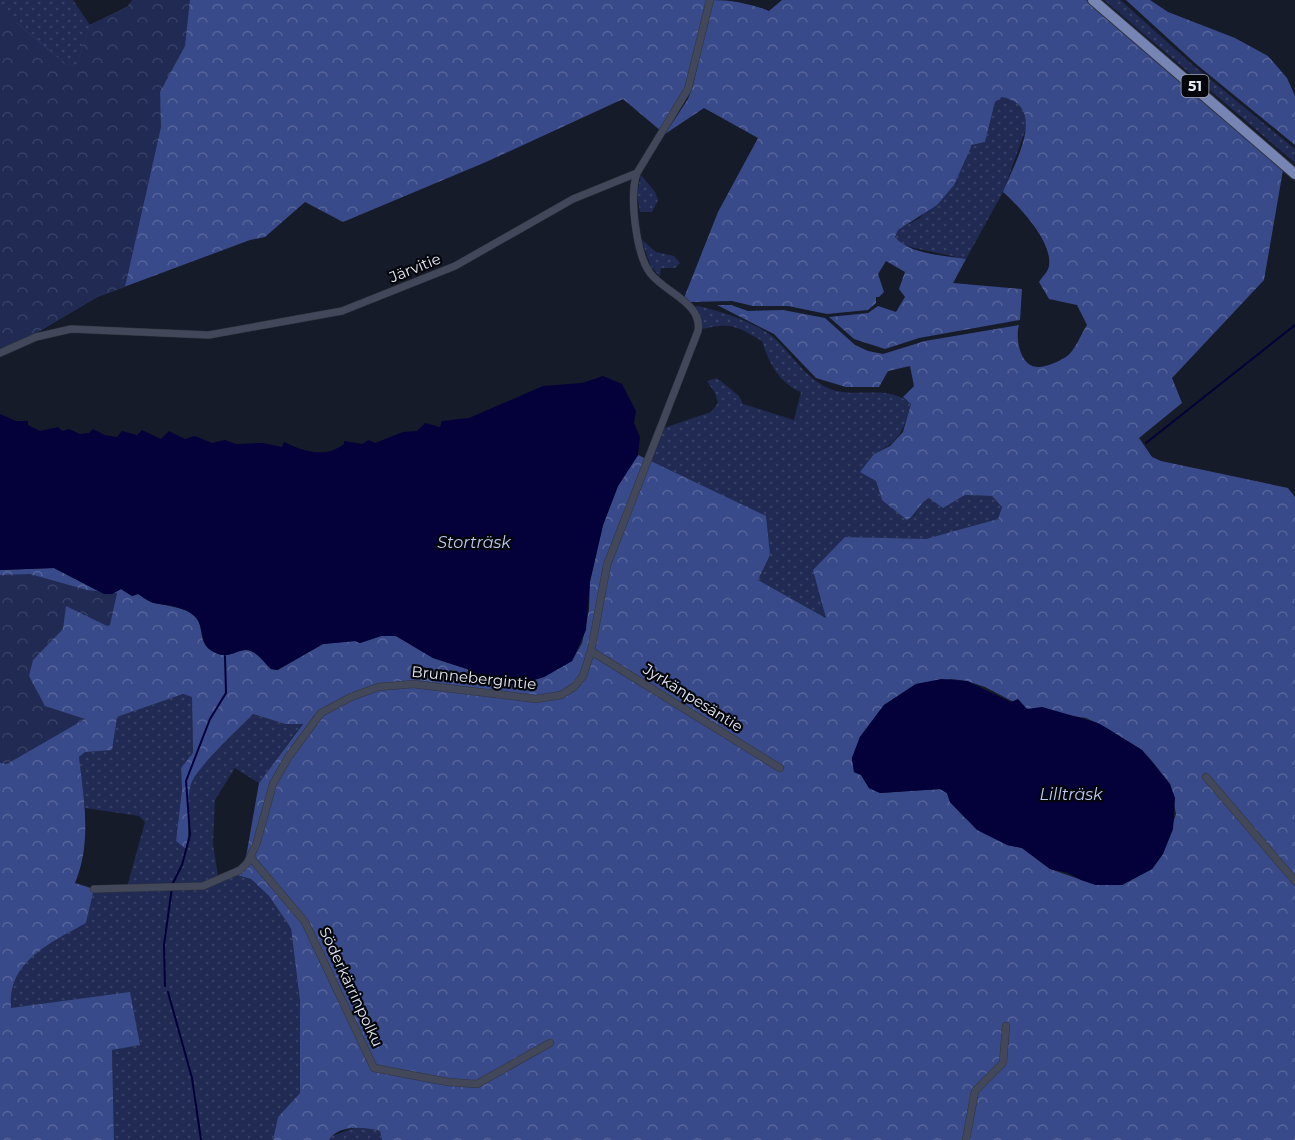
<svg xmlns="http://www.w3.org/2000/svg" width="1295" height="1140" font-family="Montserrat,sans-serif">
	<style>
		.grass { fill: url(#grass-dots) }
		.forest { fill: url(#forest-crowns); fill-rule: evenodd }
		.park { fill: url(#park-crowns) }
		.water { fill: #040039 }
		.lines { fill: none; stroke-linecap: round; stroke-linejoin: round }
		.stream { stroke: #040039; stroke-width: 2 }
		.minor-casing { stroke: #31343f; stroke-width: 8 }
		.primary-casing { stroke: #31343f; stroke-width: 12 }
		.minor { stroke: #424859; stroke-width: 7 }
		.primary { stroke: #7685b4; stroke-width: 10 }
		.labels { text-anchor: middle; stroke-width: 4.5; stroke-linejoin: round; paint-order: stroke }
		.shield { fill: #05060c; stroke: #a2a6af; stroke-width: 1.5 }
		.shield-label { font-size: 14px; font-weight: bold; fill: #e6eaf5 }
		.street-label { font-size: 15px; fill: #e6eaf5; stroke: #05060c }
		.water-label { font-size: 16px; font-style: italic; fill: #c0cdf3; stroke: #05060c }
	</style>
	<defs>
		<pattern id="grass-dots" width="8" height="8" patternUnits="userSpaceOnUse" patternTransform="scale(1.5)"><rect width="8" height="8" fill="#202a53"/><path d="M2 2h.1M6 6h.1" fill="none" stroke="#363f64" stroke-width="1.8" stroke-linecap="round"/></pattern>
		<pattern id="forest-crowns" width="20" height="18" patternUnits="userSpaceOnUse" patternTransform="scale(1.5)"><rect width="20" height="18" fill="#394a8a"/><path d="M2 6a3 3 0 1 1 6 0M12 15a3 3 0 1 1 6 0" fill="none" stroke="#56649b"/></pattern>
		<pattern id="park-crowns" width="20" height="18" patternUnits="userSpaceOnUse" patternTransform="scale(1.5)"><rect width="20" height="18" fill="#202a53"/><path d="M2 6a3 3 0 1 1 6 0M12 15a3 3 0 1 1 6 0" fill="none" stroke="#363f64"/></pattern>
	</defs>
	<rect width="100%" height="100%" fill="#161b2a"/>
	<path class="grass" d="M 0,0 L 73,0 L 90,25 L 77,65 L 67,66 L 17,23 L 0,18 Z
		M 1104,0 L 1120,0 L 1127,6 L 1194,66 L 1295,149 L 1295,163 Z
		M 1001,96 L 1013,99 L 1023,107 L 1028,123 L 1003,192 L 966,259 L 901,245 L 895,237 L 898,230 L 920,218 L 973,145 L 985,142 L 995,102 Z
		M 641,175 L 655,192 L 658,200 L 652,212 L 640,212 L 637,193 Z
		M 641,239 L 656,252 L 674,256 L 680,263 L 675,268 L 661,268 L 660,276 L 651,267 Z
		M 698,306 C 720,311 758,323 774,338 C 793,355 803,376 828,388 C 854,400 888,383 911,404 C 903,432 900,441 874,454 L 876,481 L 882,500 L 914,516 L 922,501 L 930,497 L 943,508 L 965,495 L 992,496 L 1002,507 L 998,519 L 926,540 L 845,537 L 827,618 L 758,580 L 770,555 L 644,458 L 655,431 L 711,412 L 718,403 L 715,393 L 707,381 L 717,378 L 739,396 L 743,404 L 794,420 L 801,392 C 779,383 769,363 762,341 C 736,326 732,322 702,329 L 693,307 Z
		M 183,694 L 192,697 L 193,754 L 181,768 L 182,789 L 176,841 L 187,848 C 191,830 186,795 191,783 C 196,769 241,727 253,714 L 285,724 L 303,723 L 259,783 L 235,768 L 215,800 L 213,844 L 218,876 L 233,874 L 251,879 L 269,896 L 291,927 L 300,1004 L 300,1093 L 278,1117 L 273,1140 L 114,1140 L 112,1050 L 139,1045 L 10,1008 C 12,957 47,945 86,923 L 94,889 L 127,887 L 145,822 L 139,816 L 85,808 L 79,757 L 117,717 Z
		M 360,1126 L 380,1131 L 382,1140 L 329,1140 L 332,1136 Z"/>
	<path class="forest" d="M 133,0 L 709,0 L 690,80 L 661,131 L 623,99 L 486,162 L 343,222 L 305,202 L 265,237 L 250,240 L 97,297 L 24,340 L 0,18 L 17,23 L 68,66 L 77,65 L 90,25 L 127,7 Z
		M 712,0 C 731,0 752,4 769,11 L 782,0 L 1086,0 L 1283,170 L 1264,280 L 1172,378 L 1182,403 L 1139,438 L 1152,457 L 1161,461 L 1288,488 L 1295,497 L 1295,1140 L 382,1140 L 380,1131 C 365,1127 339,1124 329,1140 L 273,1140 L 278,1117 L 300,1093 L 300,1002 L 291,928 L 269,896 L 251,879 L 233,874 L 247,863 L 246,857 L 259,783 L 303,724 L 285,724 L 253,714 C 240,728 196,768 191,784 C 186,797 191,830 186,849 L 176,841 L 182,789 L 181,768 L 193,753 L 192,697 L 183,694 L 117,717 L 112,750 L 85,752 L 79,757 C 84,800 92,842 75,883 L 94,889 L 86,923 C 51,943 8,960 11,1008 L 130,992 L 140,1045 L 112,1050 L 114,1140 L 0,1140 L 0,570 L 54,568 L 104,594 L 112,594 L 121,589 L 132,596 L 138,594 C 143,597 149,602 154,603 C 166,606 189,607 197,619 C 204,629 198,643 212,651 C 228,662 240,646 251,651 C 257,653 266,664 271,669 L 278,670 L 323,644 L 355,641 L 360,643 L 381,636 L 396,636 L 433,658 L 467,669 L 481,677 L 517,685 L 544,677 L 572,661 L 582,643 L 589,610 L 590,582 L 603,525 L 618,486 L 638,455 L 766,516 L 770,555 L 758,580 L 826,618 L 813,570 L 845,537 L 926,539 L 998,519 L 1002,507 L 992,496 L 965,495 L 943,508 L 929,498 C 919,503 917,514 907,520 L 882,500 L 876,481 L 860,472 L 874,454 L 890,446 L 903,432 L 911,404 L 903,397 L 914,386 L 910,366 L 888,371 L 879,387 L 846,387 L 816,378 L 774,334 L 717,305 L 731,305 L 748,311 L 783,310 L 825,318 L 855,345 L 868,351 L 883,354 L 925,341 L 1019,325 C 1015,338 1020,368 1039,367 C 1046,367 1060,361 1066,357 C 1075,351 1081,334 1087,325 L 1077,305 L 1049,299 L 1039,282 C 1042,277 1048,272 1049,266 C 1053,242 1020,207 1003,192 C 1014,164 1049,106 1002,97 L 995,102 L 985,142 L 972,145 L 954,185 L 937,205 L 898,230 L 895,237 C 910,255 944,255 966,259 L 953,283 L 1022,289 L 1020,320 L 919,338 L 885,349 L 854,339 L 829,317 L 868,313 L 878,306 L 896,312 L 905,297 L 899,289 L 905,272 L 886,261 L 878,274 L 884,292 L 879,297 L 876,297 L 876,303 L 868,310 L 827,314 L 788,306 L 753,306 L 732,301 L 689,302 L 684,298 L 718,212 L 758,138 L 704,108 L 665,134 L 688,99 L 693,85 ZM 951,679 L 967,681 L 985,687 L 1027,709 L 1086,718 L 1105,727 L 1142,750 L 1152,761 L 1170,784 L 1176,814 L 1163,854 L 1152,869 L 1122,885 L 1096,885 L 1050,869 L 1022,848 L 1007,845 L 965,818 L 950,802 L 947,793 L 940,789 L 880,793 L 869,788 L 861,775 L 854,772 L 852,758 L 860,737 L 884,705 L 916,684 Z
		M 1126,0 L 1150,0 L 1168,12 L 1235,38 L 1268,56 L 1287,78 L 1295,96 L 1295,145 L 1196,64 Z"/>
	<path class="park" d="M 133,0 L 190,0 L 185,46 L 160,92 L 161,127 L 125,287 L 97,297 L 0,354 L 0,9 L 68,66 L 77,65 L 90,25 L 127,7 Z
		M 30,574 L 87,590 L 117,593 L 110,625 L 107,626 L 66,606 L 63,629 L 33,660 L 29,676 L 45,706 L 85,719 L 7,764 L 0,763 L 0,575 Z"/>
	<path class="water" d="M 603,376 L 622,384 L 636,411 L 634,423 L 640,437 L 638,455 L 618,486 L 603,525 L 590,581 L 586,630 L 572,661 L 544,677 L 517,685 L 481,677 L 467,669 L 433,658 L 396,636 L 381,636 L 360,643 L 355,641 L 323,644 L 277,670 L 271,669 C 266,664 257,653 251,651 C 239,646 231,660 216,653 C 199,646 205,631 197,619 C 189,607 166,605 154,603 C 149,602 143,597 138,594 L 132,596 L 121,589 L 112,594 L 104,594 L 54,568 L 0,570 L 0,414 L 16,421 L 28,421 L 28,425 L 40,431 L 58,427 L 62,431 L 69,429 L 80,434 L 89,433 L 93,429 L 105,435 L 117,437 L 122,431 L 137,435 L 142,430 L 161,439 L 169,431 L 185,439 L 195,436 L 212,443 L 225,440 L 236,444 L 263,443 L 282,447 L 284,442 C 303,451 325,459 344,444 L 344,441 L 362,444 L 369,440 L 375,443 L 403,432 L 417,431 L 425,423 L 440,427 L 442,421 L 469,418 L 543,386 L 582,383 Z
		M 941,679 L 967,681 L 1011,702 L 1018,699 L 1027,709 L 1042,707 L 1098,723 L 1142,750 L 1170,784 L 1175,798 L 1173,829 L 1163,854 L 1152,869 L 1122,885 L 1096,885 L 1081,880 L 1068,873 L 1050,869 L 1022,848 L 1007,845 L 977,830 L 950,802 L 947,793 L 940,789 L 880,793 L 869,788 L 861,775 L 854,772 L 852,758 L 860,737 L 884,705 L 916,684 Z"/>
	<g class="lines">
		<path class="stream" d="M 1146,443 L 1295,325
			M 173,883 L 182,865 L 190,835 L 186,781 L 210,719 L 226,693 L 225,656
			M 165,986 L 164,945 L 172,887
			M 168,992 L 192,1078 L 201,1140"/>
		<g class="minor-casing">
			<path id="minor" d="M 0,353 L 36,337 L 71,329 L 209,335 L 342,311 L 455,266 L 573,199 L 637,173
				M 591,651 L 780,768
				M 1206,777 L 1295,881
				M 251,858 L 305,922 L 374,1068 L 448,1082 L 477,1084 L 550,1043
				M 94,889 L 203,886 L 240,870 L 247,863 L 256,845 L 273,784 L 289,756 L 321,713 L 351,697 L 378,687 L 413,684 L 536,699 L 561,695 L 574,687 L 583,676 L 591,651 L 607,565 L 698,331 C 703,303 664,292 650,273 C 636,254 629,195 637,173 L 688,89 L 710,0
				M 966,1140 L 975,1091 L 1003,1063 L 1006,1026"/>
		</g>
		<g class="primary-casing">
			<path id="primary" d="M 1093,0 L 1295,174"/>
		</g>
		<use href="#minor" class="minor"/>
		<use href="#primary" class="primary"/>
	</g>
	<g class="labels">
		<rect class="shield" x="1181.5" y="75" width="27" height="22" rx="4.5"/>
		<g class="shield-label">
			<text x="1195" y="91">51</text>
		</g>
		<g class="street-label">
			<text transform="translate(415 268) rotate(-22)" y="5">Järvitie</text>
			<text transform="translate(474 678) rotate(6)" y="5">Brunnebergintie</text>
			<text transform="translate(693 698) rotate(32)" y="5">Jyrkänpesäntie</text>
			<text transform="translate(351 987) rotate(65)" y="5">Söderkärrinpolku</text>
		</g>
		<g class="water-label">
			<text x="474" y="548">Storträsk</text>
			<text x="1071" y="800">Lillträsk</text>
		</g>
	</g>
</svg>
